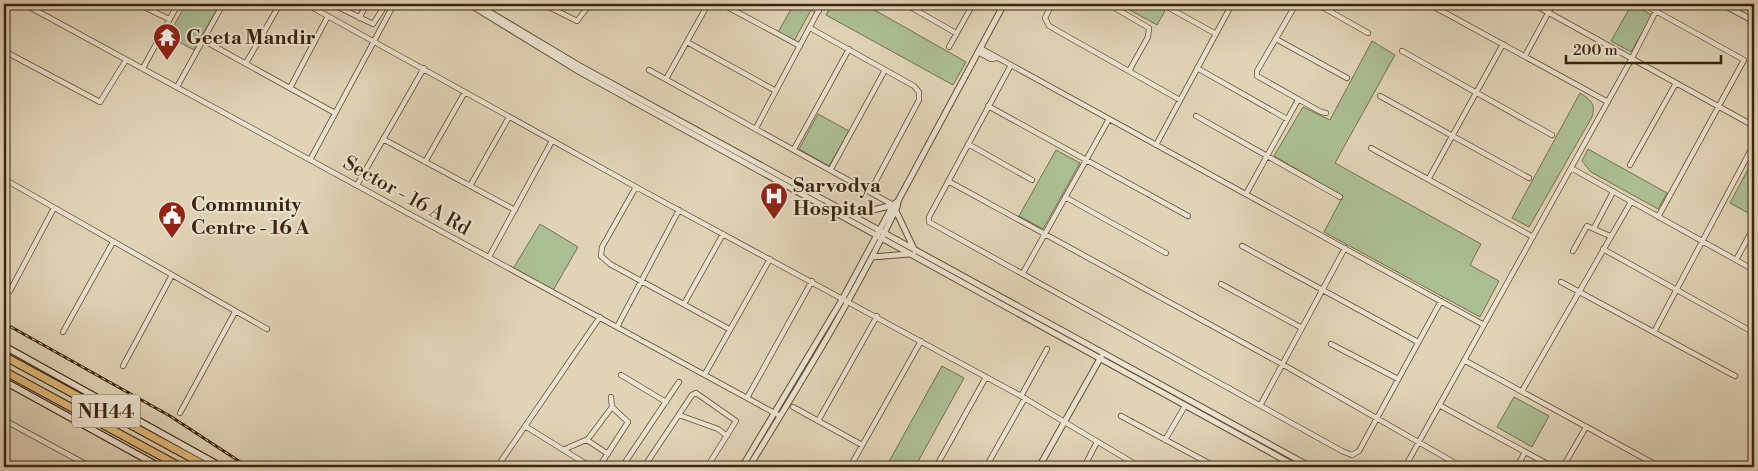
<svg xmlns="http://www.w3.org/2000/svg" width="1758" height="471" font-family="'Libre Bodoni',serif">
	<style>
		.green { fill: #acbe93; stroke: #737251 }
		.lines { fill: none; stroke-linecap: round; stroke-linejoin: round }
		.minor-casing { stroke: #645039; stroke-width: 6 }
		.tertiary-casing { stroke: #645039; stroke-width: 7 }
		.secondary-casing { stroke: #3a250f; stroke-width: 8 }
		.trunk-casing { stroke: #3a250f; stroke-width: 9 }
		.minor { stroke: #ebe2d0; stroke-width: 4.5 }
		.tertiary { stroke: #ebe2d0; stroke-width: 5 }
		.secondary { stroke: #ebe2d0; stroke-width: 5.5 }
		.trunk { stroke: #e0ba7c; stroke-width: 7 }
		.rail-casing { stroke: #3a250f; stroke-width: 3 }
		.rail { stroke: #ebe2d0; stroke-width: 1; stroke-dasharray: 4; stroke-linecap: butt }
		.labels { text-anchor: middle; stroke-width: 4; stroke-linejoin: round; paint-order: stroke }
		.shield { fill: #ebe2d0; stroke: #6f5e49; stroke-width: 1 }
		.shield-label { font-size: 19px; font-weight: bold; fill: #3a250f }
		.poi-label { font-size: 20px; font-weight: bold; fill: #3a250f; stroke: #ebe2d0; text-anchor: start }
		.street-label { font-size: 20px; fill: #3a250f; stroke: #ebe2d0 }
	</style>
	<rect width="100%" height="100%" fill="#e0d3b7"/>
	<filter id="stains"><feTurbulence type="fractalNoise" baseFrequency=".004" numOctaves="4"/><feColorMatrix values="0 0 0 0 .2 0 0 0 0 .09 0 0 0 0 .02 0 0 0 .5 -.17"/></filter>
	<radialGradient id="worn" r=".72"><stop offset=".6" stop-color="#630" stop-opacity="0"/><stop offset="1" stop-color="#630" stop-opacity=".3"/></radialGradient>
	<path class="green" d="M 186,4 L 220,4 L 194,50 L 168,36 Z
		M 794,4 L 799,4 L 811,10 L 794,41 L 778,32 Z
		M 832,4 L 864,4 L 966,62 L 953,85 L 826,15 Z
		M 1119,4 L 1152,4 L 1165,11 L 1157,25 Z
		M 1632,4 L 1652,15 L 1631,52 L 1611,41 Z
		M 1372,41 L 1395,55 L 1335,163 L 1481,244 L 1470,265 L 1499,281 L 1480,317 L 1324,232 L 1343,196 L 1274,156 L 1303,107 L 1330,120 Z
		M 1580,93 C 1591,100 1596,104 1592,117 L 1529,227 L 1512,218 Z
		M 818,114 L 849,131 L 829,166 L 799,149 Z
		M 1588,149 L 1667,193 L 1658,209 L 1591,172 L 1582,161 Z
		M 1056,150 L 1080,163 L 1043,229 L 1019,216 Z
		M 1754,158 L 1754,210 L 1752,215 L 1730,203 Z
		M 540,224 L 578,247 L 551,294 L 511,272 Z
		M 942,366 L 964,378 L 915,467 L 886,467 Z
		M 1514,397 L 1549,416 L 1532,447 L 1497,427 Z"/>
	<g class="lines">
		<g class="minor-casing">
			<path id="minor" d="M 24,4 L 780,416
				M 138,4 L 169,19
				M 306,4 L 636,187 L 1021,396 L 1140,467
				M 332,4 L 373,24 L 386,4
				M 543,4 L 577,21 L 590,4
				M 722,4 L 800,46
				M 806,4 L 819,11
				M 905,4 L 956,33
				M 1052,4 L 1045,18 L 1049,26 L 1180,100
				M 1108,4 L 1149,28 L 1148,37 L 1129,71
				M 1162,4 L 1216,34
				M 1296,4 L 1257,71 L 1257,76 L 1321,112 L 1326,113
				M 1317,4 L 1368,33
				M 1429,4 L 1608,102
				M 1533,4 L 1754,126
				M 1643,4 L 1744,60 L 1658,217
				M 4,9 L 6,4
				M 359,18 L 367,4
				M 810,28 L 914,86 L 919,92 L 919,100 L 870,192
				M 1276,39 L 1347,78
				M 203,40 L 335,113
				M 687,42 L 776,91
				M 949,47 L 973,4
				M 980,48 L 1484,325
				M 4,51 L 100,102 L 126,60
				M 1402,51 L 1552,135
				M 978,52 L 991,59 L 997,58
				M 1525,56 L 1553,4
				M 246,63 L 280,4
				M 1011,65 L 929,217 L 929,222 L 1342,451 L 1352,455 L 1359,451 L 1441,301
				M 143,68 L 178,4
				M 1197,68 L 1287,119
				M 649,70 L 895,206
				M 666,79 L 708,4
				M 177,87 L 223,4
				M 290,88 L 328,16
				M 1380,96 L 1529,178
				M 988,106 L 1188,216
				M 1196,116 L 1340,197
				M 756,128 L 822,4
				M 383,139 L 515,210
				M 968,144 L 1032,180
				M 1156,145 L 1232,4
				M 1371,148 L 1533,237
				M 794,149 L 849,49
				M 310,160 L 394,4
				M 425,162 L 465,92
				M 1630,165 L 1676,83
				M 1571,168 L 1754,270
				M 831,169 L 885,70
				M 1429,178 L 1503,44
				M 4,179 L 267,329
				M 948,181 L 1282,364 L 1462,467
				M 357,185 L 424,68
				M 470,186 L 509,117
				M 636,187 L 602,247 L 601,256 L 610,264 L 729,329
				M 1246,194 L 1298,100
				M 1065,197 L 1166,253
				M 1594,228 L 1613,192
				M 1242,246 L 1418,342
				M 1603,249 L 1749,330
				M 1573,251 L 1587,226 L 1610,236
				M 489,257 L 552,141
				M 1736,260 L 1754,227
				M 1023,273 L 1109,119
				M 1561,282 L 1735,376
				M 1221,284 L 1302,328
				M 10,291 L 54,208
				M 684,304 L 723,234
				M 617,327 L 679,210
				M 63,332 L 113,242
				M 1654,332 L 1754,144
				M 1331,344 L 1398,379
				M 1464,360 L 1660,467
				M 123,366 L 172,275
				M 705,374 L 770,259
				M 621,375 L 666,402
				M 1522,391 L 1631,202
				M 1021,396 L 1047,349
				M 747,398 L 812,281
				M 1261,404 L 1345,248
				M 1439,405 L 1553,467
				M 793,407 L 862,445
				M 180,413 L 235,312
				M 679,415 L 718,429 L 727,436
				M 1121,416 L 1216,467
				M 4,420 L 91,467
				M 818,421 L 877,316
				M 525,426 L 591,467
				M 587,440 L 608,454
				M 1165,440 L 1185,406
				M 563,450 L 588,439 L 612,407
				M 497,467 L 600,317
				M 599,467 L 628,422 L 612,407 L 611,397
				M 622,467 L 679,382
				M 644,467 L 692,395 L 696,393 L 736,421 L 707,467
				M 850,467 L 921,341
				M 936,467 L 986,377
				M 986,467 L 1025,398
				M 1084,467 L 1097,442
				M 1122,467 L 1127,460
				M 1405,467 L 1632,58 L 1656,11
				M 1517,467 L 1525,452
				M 1563,467 L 1586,427"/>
		</g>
		<g class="tertiary-casing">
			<path id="tertiary" d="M 469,4 L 580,72 L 1297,467
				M 476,4 L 578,65 L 1311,467
				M 1722,4 L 1754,21
				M 896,211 L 915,251
				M 853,215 L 893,205
				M 872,257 L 909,254
				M 742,467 L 843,298 L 893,205 L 898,201 L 1004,4
				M 749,467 C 801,382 854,297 897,207 L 898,202
				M 1039,467 L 1101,357"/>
		</g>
		<g class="secondary-casing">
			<path id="secondary" d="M 4,346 L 222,467
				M 4,381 L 160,467"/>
		</g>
		<g class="trunk-casing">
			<path id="trunk" d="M 4,356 L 208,467
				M 4,371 L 181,467"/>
		</g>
		<use href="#minor" class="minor"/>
		<use href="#tertiary" class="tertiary"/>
		<use href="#secondary" class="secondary"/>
		<use href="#trunk" class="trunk"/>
		<g class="rail-casing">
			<path id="rail" d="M 4,323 L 170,416 L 248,467"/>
		</g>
		<use href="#rail" class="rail"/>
	</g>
	<defs>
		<g id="temple-pin" transform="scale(1.4375)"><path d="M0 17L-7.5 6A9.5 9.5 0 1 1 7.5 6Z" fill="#8f2418" stroke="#ebe2d0"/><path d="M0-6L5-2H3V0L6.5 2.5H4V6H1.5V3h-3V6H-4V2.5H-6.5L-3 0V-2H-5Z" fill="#fff"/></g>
		<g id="hospital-pin" transform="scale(1.4375)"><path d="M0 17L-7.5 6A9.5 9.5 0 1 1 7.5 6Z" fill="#8f2418" stroke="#ebe2d0"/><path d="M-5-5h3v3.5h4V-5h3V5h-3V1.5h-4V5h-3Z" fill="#fff"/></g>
		<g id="civic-pin" transform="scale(1.4375)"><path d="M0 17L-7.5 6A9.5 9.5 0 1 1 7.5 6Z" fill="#8f2418" stroke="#ebe2d0"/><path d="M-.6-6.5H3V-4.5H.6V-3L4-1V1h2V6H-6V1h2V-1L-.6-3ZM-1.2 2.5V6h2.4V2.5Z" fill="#fff"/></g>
	</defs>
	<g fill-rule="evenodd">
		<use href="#temple-pin" x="167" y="37"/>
		<use href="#hospital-pin" x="774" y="196"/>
		<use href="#civic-pin" x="172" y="215"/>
	</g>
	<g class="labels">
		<rect class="shield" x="72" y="394.5" width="68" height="33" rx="4"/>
		<g class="shield-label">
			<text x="106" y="418">NH44</text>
		</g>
		<g class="poi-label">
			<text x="186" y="44">Geeta Mandir</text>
			<text x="793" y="192">Sarvodya<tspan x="793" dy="23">Hospital</tspan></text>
			<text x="191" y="211">Community<tspan x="191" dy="23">Centre - 16 A</tspan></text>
		</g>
		<g class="street-label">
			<text transform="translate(407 195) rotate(29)" y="7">Sector - 16 A Rd</text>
		</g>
	</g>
	<rect width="1758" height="471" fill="none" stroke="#e0d3b7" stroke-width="20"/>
	<rect x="5" y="5" width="1748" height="461" fill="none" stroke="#3a250f" stroke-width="2.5"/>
	<rect x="10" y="10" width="1738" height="451" fill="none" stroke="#3a250f"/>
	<path d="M1566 55v8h155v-8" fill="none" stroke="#3a250f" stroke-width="2.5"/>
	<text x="1573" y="55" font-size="15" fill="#3a250f" stroke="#ebe2d0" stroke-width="4" paint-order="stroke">200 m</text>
	<rect width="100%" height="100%" filter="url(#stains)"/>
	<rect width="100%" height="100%" fill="url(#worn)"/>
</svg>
